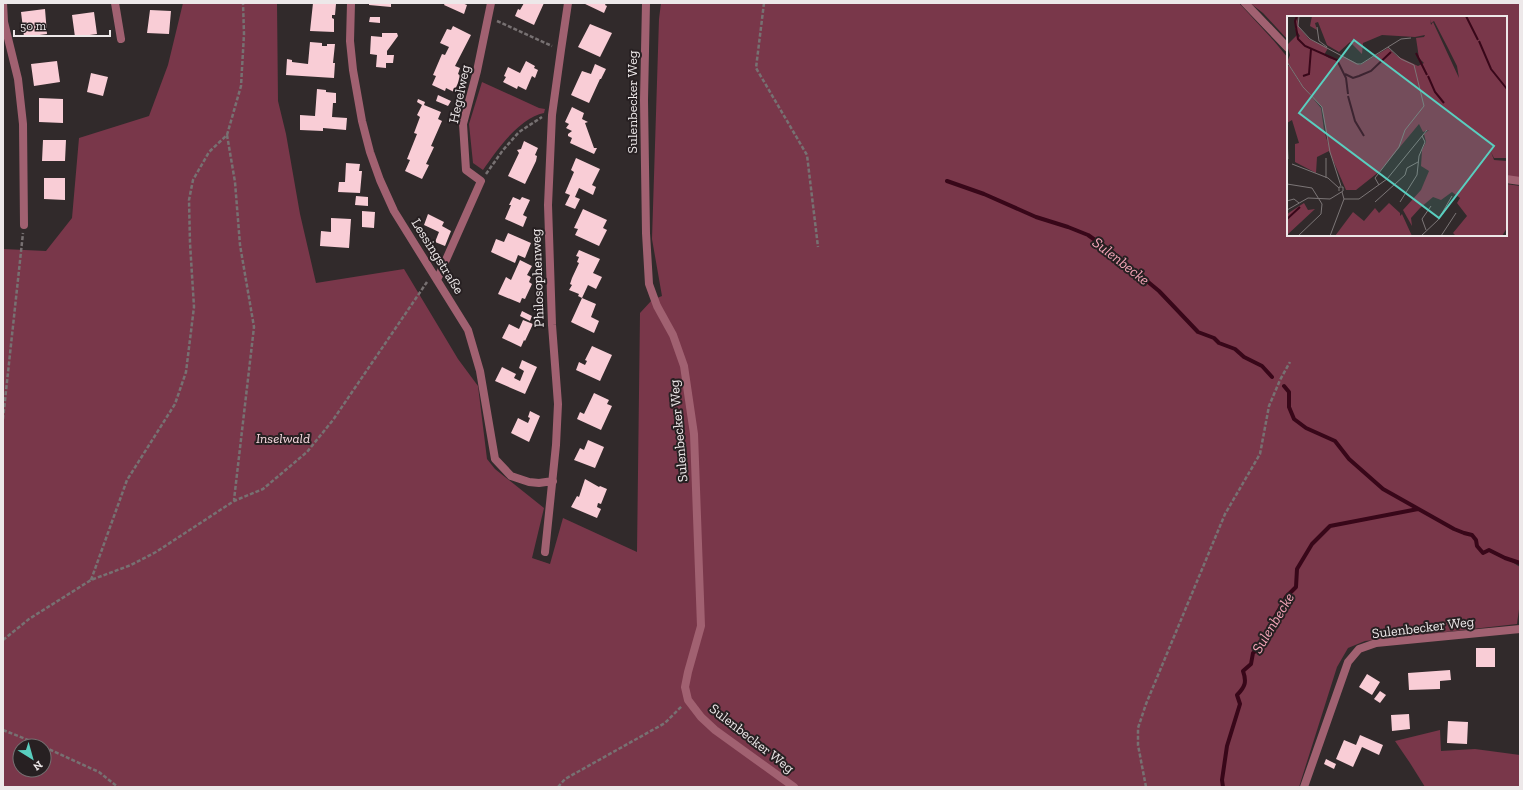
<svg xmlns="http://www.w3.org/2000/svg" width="1523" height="790" font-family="'Zilla Slab',serif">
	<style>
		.green { fill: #79374a; fill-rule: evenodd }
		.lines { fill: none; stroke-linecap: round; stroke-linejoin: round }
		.stream { stroke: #380719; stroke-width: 4 }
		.building { fill: #f9cdd6 }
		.path { stroke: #777172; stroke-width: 2.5; stroke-dasharray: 4 2; stroke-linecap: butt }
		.street { stroke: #a16171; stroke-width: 8 }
		.labels { text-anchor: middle; stroke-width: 4; stroke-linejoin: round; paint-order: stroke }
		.street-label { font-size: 14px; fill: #ede8e9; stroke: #272022 }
		.park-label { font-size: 14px; font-style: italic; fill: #f7dbe1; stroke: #272022 }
		.water-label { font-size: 15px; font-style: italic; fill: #f5a6b9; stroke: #272022 }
		.inset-river { fill: none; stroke: #380719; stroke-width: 2 }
		.inset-road { fill: none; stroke: #7c7677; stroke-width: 1 }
		.view { fill: #59cebf; fill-opacity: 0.15; stroke: #59cebf; stroke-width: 2 }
		.inset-edge { fill: none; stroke: #ede8e9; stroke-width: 2 }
	</style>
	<rect width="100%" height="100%" fill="#312a2b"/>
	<path class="green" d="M 183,3 L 277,3 L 278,101 L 286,134 L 300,214 L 316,283 L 404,269 L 458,359 L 478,386 L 487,459 L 495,469 L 544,508 L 532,558 L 550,564 L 563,518 L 637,552 L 640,313 L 652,300 L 662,296 L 652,239 L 659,19 L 661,3 L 1239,3 L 1274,41 L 1288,58 L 1288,235 L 1506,235 L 1506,184 L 1520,186 L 1520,563 L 1507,559 L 1520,567 L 1520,602 L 1517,624 L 1365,641 L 1348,648 L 1337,667 L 1299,787 L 3,787 L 3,249 L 46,251 L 72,218 L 79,138 L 149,116 L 168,65 ZM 20,746 L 44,746 L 44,770 L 20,770 Z
		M 1250,3 L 1520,3 L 1520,179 L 1506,177 L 1506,17 L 1288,17 L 1288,40 L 1263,13 Z
		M 482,82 L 539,108 L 545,109 L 544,113 C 519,118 497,150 483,170 L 473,163 L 469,124 Z
		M 1440,730 L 1441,751 L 1475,749 L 1520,755 L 1520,787 L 1425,787 L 1410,763 L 1395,741 Z"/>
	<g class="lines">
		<path class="stream" d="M 947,181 L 984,194 L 1036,217 L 1068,227 L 1088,235 L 1112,252 L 1159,291 L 1198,332 L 1214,338 L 1219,343 L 1235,349 L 1244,357 L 1262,366 L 1272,377
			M 1284,386 L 1289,392 L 1289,407 L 1294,419 L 1306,428 L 1335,441 L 1349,459 L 1383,489 L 1454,529 L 1464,533 L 1472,535 L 1476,540 L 1477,546 L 1483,553 L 1489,550 L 1505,558 L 1520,563
			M 1223,787 L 1222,780 L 1227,746 L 1240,704 L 1237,695 C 1245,687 1247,682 1243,671 L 1251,664 L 1253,653 L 1257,650 L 1286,597 L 1296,587 L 1297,569 L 1312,544 L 1330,526 L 1418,509"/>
	</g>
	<path class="building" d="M 313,3 L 336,4 L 335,15 L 332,15 L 332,18 L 334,19 L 334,32 L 310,31 Z
		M 369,3 L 391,3 L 391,7 L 369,5 Z
		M 445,3 L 462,3 L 467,5 L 464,14 L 444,5 Z
		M 524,3 L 544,3 L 534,25 L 515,16 L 518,9 L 520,10 Z
		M 583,3 L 606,3 L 605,5 L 607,6 L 604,13 Z
		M 45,9 L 47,34 L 24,37 L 21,12 Z
		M 150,10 L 171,11 L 169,34 L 147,33 Z
		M 94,12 L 97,34 L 75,37 L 72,15 Z
		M 370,17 L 380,17 L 380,23 L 369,22 Z
		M 590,24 L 612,33 L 600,57 L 578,47 Z
		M 453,26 L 471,35 L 455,66 L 460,68 L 458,74 L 461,76 L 454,92 L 446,88 L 445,91 L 432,85 L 436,76 L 433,75 L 442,54 L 445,55 L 449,47 L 440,43 L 447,29 L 451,30 Z
		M 382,33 L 397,33 L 398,36 L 387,51 L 387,55 L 394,55 L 393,63 L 386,63 L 386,68 L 376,67 L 377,55 L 370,54 L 371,36 L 382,37 Z
		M 310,42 L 322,43 L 322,46 L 327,46 L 327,44 L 335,44 L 333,63 L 335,63 L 334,78 L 286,75 L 287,59 L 292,60 L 292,62 L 308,64 Z
		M 57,61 L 60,82 L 34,86 L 31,64 Z
		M 526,61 L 535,66 L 534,68 L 538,70 L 535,78 L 532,76 L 526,90 L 518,86 L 517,89 L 503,82 L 506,77 L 504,76 L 508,67 L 520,73 Z
		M 595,64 L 606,69 L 601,79 L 600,79 L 589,103 L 571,95 L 582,71 L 591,74 Z
		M 91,73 L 108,77 L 103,96 L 87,92 Z
		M 317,89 L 326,90 L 326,92 L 336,93 L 336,103 L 333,103 L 332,117 L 347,118 L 346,130 L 323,128 L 323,131 L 300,130 L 300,115 L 315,116 Z
		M 438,95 L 451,101 L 448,106 L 436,101 Z
		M 39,98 L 63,99 L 63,123 L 39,122 Z
		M 418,99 L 425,102 L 424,105 L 441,112 L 438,119 L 442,121 L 431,146 L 434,147 L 426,164 L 429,165 L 422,179 L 405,171 L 410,160 L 407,159 L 417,134 L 414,133 L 420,117 L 417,115 L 422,105 L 417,102 Z
		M 572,107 L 584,113 L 582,119 L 588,122 L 585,123 L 594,148 L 597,148 L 594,154 L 570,143 L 572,138 L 568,136 L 568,134 L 572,131 L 566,128 L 569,124 L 565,122 Z
		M 43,140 L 66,140 L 65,161 L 42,161 Z
		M 524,141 L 538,148 L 535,155 L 537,156 L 536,161 L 525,184 L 508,176 L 519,153 L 517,150 L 521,149 Z
		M 576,158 L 600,169 L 592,185 L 596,187 L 593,195 L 579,188 L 575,197 L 580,199 L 575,209 L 565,205 L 570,195 L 565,193 L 574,172 L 571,170 Z
		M 346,163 L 360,164 L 359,171 L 362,171 L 360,193 L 338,192 L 339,182 L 345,182 Z
		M 44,178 L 65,178 L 65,200 L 44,199 Z
		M 356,196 L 368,197 L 368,206 L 355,205 Z
		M 513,197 L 520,200 L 522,197 L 530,200 L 523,215 L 527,217 L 523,227 L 505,219 L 511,205 L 509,205 Z
		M 583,209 L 607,220 L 603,228 L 607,230 L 599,246 L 575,235 L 578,229 L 574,228 Z
		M 362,211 L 375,212 L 374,228 L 362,227 Z
		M 428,214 L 444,222 L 442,226 L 451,231 L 445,246 L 435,242 L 439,232 L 424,225 Z
		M 331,218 L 351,219 L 349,248 L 320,246 L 321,231 L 331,232 Z
		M 508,233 L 531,243 L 525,258 L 518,255 L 515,263 L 491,252 L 496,239 L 504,242 Z
		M 579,250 L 600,259 L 593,273 L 602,277 L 596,289 L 588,285 L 582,298 L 578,296 L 579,294 L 569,290 L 572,285 L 570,284 L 572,278 L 579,263 L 577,262 L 579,257 L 576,256 Z
		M 520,260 L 532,266 L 527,275 L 531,277 L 529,282 L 532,284 L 525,299 L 522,298 L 520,303 L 498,294 L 506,277 L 511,280 Z
		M 582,298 L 596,304 L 591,317 L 599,321 L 594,333 L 571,322 Z
		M 522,311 L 532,316 L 530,321 L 520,316 Z
		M 523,320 L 533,324 L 525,341 L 524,340 L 521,347 L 502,338 L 509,324 L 519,329 Z
		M 592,346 L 612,355 L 600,381 L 576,370 L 579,362 L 585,365 L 587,361 L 585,360 Z
		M 522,360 L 537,367 L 525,394 L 495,381 L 502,367 L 516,374 L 514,378 L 520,381 L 524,371 L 519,368 Z
		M 594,393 L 609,400 L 607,404 L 612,406 L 601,430 L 577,419 L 580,412 L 584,414 Z
		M 530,411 L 540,416 L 529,442 L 511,433 L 518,418 L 528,423 L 530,418 L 528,417 Z
		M 588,440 L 604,447 L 595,468 L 574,460 L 580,448 L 584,450 Z
		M 585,479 L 599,487 L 600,486 L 607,489 L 601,504 L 598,503 L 597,507 L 601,509 L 597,518 L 571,507 L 577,496 L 579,497 Z
		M 1476,648 L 1495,648 L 1495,667 L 1476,667 Z
		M 1450,670 L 1451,680 L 1440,681 L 1440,689 L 1409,690 L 1408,673 Z
		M 1367,674 L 1380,682 L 1372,695 L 1359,687 Z
		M 1380,691 L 1386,695 L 1380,703 L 1374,699 Z
		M 1409,714 L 1410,729 L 1392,731 L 1391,715 Z
		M 1448,721 L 1468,722 L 1467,744 L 1447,743 Z
		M 1360,735 L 1383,745 L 1379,755 L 1362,747 L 1353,767 L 1336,759 L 1344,740 L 1356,745 Z
		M 1326,759 L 1336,764 L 1334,769 L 1324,764 Z"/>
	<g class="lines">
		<path class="path" d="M 764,3 L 756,68 L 807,155 L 818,247
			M 497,21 L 552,46
			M 227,135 L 235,182 L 240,245 L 254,327 L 234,500
			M 486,174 L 503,150 L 519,132 L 542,117
			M 3,419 L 23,233
			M 91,580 L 127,480 L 175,404 L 186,372 L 194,307 L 190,243 L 189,200 L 193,180 L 209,152 L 227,135 L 241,86 L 244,34 L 243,3
			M 3,640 L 29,619 L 91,580 L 131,565 L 156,552 L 234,501 L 263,489 L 307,452 L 333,420 L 427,282
			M 3,730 L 43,746
			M 44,747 L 99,772 L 118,787
			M 558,787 L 565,779 L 665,723 L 682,706
			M 1146,787 L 1138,745 L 1138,728 L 1146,704 L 1225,514 L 1260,454 L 1269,406 L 1280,380 L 1290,362"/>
		<path class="street" d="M 3,3 L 4,22 L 18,79 L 23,124 L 24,225
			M 115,3 L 121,39
			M 351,3 L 350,41 L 353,70 L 362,121 L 370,152 L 380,180 L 394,211 L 468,330 L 480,371 L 495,459 L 511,476 L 529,482 L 539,483 L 553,481
			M 646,3 L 644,100 L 646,233 L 649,284 L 657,306 L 673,335 L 684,366 L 694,434 L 701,626 L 688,672 L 685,687 L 688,700 L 701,717 L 715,730 L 794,787
			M 1245,3 L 1288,48
			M 1506,179 L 1520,181
			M 437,280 L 481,181 L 466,170 L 463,124 L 477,71 L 491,3
			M 545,552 L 556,445 L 558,404 L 552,325 L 548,205 L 552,115 L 561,50 L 568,3
			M 1304,787 L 1348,662 L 1359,649 L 1376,643 L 1520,629"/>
	</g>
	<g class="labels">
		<g class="street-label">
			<text transform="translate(459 94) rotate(-78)" y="5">Hegelweg</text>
			<text transform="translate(632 102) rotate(-90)" y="5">Sulenbecker Weg</text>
			<text transform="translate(438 256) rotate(58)" y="5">Lessingstraße</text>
			<text transform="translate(537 278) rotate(-92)" y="5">Philosophenweg</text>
			<text transform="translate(678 431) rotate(-95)" y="5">Sulenbecker Weg</text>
			<text transform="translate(1423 627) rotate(-7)" y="5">Sulenbecker Weg</text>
			<text transform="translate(752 738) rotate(38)" y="5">Sulenbecker Weg</text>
		</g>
		<g class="park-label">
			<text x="283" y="443">Inselwald</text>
		</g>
		<g class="water-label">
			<text transform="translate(1121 261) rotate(38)" y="5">Sulenbecke</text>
			<text transform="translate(1273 623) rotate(-59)" y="5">Sulenbecke</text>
		</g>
	</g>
	<g transform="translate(1287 16)">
		<rect width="220" height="220" fill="#312a2b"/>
		<path d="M 10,0 L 11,10 L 22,23 L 41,32 L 37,39 L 42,42 L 51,45 L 56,40 L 73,49 L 101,32 L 110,40 L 131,50 L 137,47 L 132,42 L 129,22 L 137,21 L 138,19 L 128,21 L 95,19 L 76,27 L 75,38 L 63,26 L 52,36 L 40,29 L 31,6 L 28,7 L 30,14 L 23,10 L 25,0 L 220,0 L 220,142 L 207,142 L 204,136 L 207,144 L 220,145 L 220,212 L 215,220 L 169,220 L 166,217 L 180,200 L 170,187 L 173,182 L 165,176 L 154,184 L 146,181 L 133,192 L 124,202 L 125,210 L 116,194 L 134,174 L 142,155 L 134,150 L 135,134 L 139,126 L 137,118 L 142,114 L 136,116 L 132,108 L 93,155 L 69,174 L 59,174 L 42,135 L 30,141 L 29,157 L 8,146 L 8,128 L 12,127 L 5,104 L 0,107 L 0,49 L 3,51 L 13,67 L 34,92 L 37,114 L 41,128 L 35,91 L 16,71 L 0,46 L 3,39 L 0,29 L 10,19 L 11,22 L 13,20 L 8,12 ZM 143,3 L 144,7 L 147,5 L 160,30 L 170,50 L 172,62 L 146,6 L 144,9 ZM 17,187 L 21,194 L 28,193 L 0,219 L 0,198 ZM 102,187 L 113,197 L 113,200 L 115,198 L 125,220 L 48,220 L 66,196 L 77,205 L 88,192 L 92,197 Z" fill="#79374a" fill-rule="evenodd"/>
		<path class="inset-river" d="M 10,0 L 8,5 L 11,23 L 18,30 L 50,44 L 59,62 L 61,78M 179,0 L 191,24M 192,25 L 204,53 L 220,73M 129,37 L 140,59M 58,58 L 66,62 L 72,60 L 84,55 L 104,36M 16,60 L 22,58 L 24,33M 141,60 L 148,76 L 157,87M 61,80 L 68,105 L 77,120M 0,203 L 13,191"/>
		<path class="inset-road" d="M 12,0 L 11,10 L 23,23 L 70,48 L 74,48 L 101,31 L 114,43 L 127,49 L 137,90 L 118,114 L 112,131 L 88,162 L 92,169M 30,11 L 32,25 L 40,31M 101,31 L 114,23 L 124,22M 0,46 L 16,71 L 35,91 L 43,136 L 54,170M 0,122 L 1,143M 39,142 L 39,162M 5,148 L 41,162 L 52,172M 0,168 L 25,172 L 35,188 L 34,198 L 11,220M 57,183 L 72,183 L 100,163 L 140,114M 0,185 L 7,183 L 12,187M 88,186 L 118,159 L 120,152 L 131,146M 113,186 L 130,159 L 132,140 L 138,126 L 135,120M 0,194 L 21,182 L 43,183 L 56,175 L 56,171 L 52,171 L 52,175M 139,214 L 135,203 L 144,190M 43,220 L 57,183 L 55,176M 134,220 L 151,204 L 165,180M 154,220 L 169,197"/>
		<path class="view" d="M 67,24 L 207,130 L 152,202 L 12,97 Z"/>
		<rect width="220" height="220" class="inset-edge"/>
	</g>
	<rect width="1523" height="790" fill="none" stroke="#ede8e9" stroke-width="8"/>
	<g transform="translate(32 758) rotate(143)"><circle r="19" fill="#272022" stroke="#767072"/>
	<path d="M0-3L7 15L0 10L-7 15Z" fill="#59cebf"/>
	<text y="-6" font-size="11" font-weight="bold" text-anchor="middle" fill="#ede8e9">N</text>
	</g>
	<path d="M14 30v6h96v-6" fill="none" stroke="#ede8e9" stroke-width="2"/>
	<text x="20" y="30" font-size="12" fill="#ede8e9" stroke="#272022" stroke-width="3" paint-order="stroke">50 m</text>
</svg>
